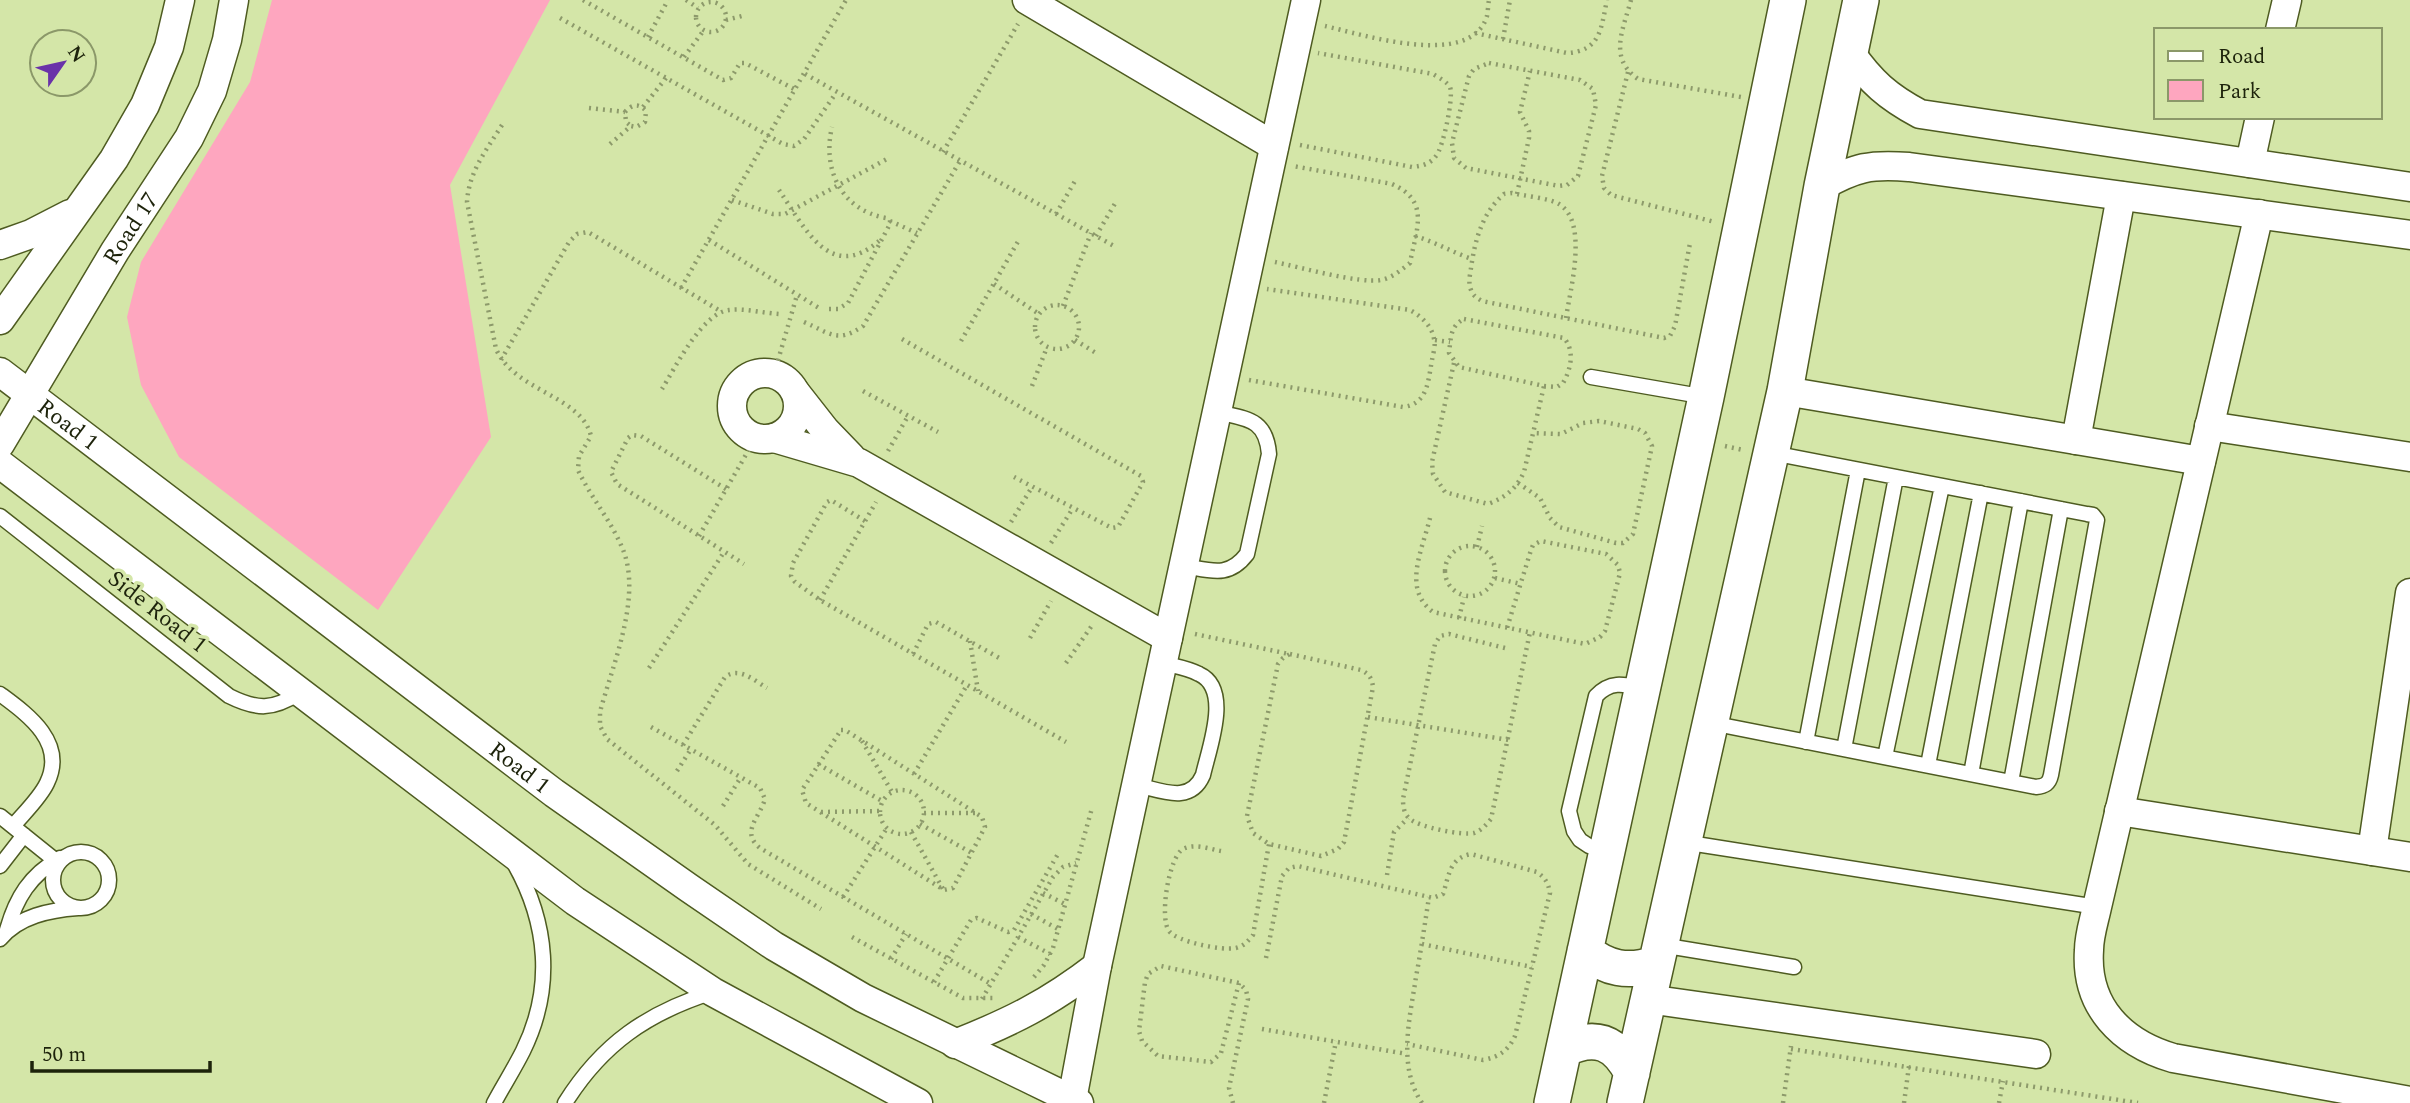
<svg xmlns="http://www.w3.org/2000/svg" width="2410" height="1103" font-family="Spectral,serif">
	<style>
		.green { fill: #fea6bf }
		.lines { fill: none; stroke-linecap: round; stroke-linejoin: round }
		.service-casing { stroke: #4e5b21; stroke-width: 17 }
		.minor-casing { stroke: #4e5b21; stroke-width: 31 }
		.tertiary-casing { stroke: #4e5b21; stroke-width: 38 }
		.path { stroke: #8d9a6b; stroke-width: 4.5; stroke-dasharray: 2 5; stroke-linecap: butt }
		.service { stroke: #fff; stroke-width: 14 }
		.minor { stroke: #fff; stroke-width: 28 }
		.tertiary { stroke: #fff; stroke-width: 35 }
		.labels { text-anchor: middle; stroke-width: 7; stroke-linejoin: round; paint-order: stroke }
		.street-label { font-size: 23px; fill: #1d230b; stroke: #d4e6a8 }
	</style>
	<rect width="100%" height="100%" fill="#d4e6a8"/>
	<path class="green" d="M 272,0 L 550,0 L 450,185 L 491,437 L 378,610 L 179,457 L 141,385 L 127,317 L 141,262 L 250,82 Z"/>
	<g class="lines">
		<g class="service-casing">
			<path id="service" d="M 1591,377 L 1706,397
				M 0,516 L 229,696 C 257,710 273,710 299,693
				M 1183,566 C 1210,570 1228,579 1247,554 L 1269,454 C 1266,418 1246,419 1217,412
				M 0,694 C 27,714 67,742 47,783 C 40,798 24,813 13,826
				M 1711,723 L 2036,787 C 2045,786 2049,784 2051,775 L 2097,520 L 2093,515 L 2087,514 L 1772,453
				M 1806,742 L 1858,470
				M 1844,749 L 1896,477
				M 1885,757 L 1942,486
				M 1928,765 L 1981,493
				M 1971,774 L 2021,501
				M 2011,782 L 2061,509
				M 1136,785 C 1161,790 1190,805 1203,775 C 1209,748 1232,689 1199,674 C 1188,668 1174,666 1162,663
				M 0,816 L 56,861
				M 1683,842 L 2097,907
				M 1607,851 L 1589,846 L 1580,840 L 1574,831 L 1569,811 L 1596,696 C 1610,681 1623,684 1641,688
				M53 880a28 28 0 1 1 56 0a28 28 0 1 1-56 0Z
				M 0,866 L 24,835
				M 7,930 C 16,898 30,875 60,858
				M 0,939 C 19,916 50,910 78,908
				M 1661,945 L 1794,967
				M 494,1103 C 503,1086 514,1069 523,1051 C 554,988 548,923 514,863
				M 565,1103 C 602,1044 647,1013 713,992"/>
		</g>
		<g class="minor-casing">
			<g id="minor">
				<path d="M 1027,0 L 1274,146"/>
				<path d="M 2280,30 L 2287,0"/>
				<path d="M 1850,52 C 1871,82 1888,97 1920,114 L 2410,187"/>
				<path d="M 2250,163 L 2260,117"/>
				<path d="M 1822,186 C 1856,167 1870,164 1909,167 L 2410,235"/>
				<path d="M 2259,214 L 2097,907 C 2094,921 2089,936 2089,950 C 2085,1007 2122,1043 2173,1058 L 2410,1101"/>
				<path d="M 0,245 L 31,234 L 70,214"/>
				<path d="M 0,320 L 114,159 L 145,105 L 169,47 L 180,0"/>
				<path id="s1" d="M 0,372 L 554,793 L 689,888 L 774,946 L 863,998 L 1079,1103"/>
				<circle cx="765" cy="406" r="33"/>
				<path d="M 1785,391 L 2201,461"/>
				<path d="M 796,393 L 825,430 L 851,457"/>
				<path d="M 2209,426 L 2410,457"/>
				<path d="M 774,438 L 859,463 L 1168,638"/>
				<path d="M 2076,440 L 2121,196"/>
				<path id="s2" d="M 0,444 L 115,251 L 189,138 L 212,91 L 227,40 L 234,0"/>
				<path d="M 0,464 L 575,901 L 713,992 L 918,1103"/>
				<path d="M 2119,811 L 2410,857"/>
				<path d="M 2372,851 L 2410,593"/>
				<path d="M 1648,999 L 2036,1054"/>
				<path d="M 955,1044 C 1011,1022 1049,1003 1097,966"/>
				<path d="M 1072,1100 L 1097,966 L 1306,0"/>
			</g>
		</g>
		<g class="tertiary-casing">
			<path id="tertiary" d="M 1585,951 C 1607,969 1628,973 1655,964
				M 1564,1049 C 1596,1034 1616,1042 1632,1073
				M 1552,1103 L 1706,397 L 1788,0
				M 1625,1103 L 1785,391 L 1822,186 L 1861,0"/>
		</g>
		<path class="path" d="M 583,0 L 723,80 L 731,78 L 740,63 L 745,63 L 796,90
			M 686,0 L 698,8
			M 1631,0 C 1623,30 1608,58 1638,79 L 1741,97
			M696 17a15 15 0 1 1 30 0a15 15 0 1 1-30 0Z
			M 560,18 L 783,144 L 794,146 L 804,139 L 836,93
			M 726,20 L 746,15
			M 1325,26 C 1361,34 1471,70 1487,16 C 1488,11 1488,5 1489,0
			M 1475,33 L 1567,53 C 1601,51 1601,28 1607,0
			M 648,37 L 668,0
			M 1503,39 L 1510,0
			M 684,57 L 704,30
			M 1489,63 L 1580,80 L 1593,89 L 1596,105 L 1578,176 L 1567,185 L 1559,186 L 1466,168 L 1454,158 L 1452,143 L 1469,76 L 1474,69 Z
			M 1628,72 L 1602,176 L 1604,188 L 1611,195 L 1715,222
			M 805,74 L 1114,246
			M 643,107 L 666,78
			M 589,108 L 625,112
			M 502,125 C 486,151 469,171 467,202 L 496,349 C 515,392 581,395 591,436 L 579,456 L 578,470 C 590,496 609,518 621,545 C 644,593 613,663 600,712 L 600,726 L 607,739 L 715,825 L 748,864 L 821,909
			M 610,144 L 631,126 L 636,127 L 645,122 L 646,111 C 639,103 632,104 625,112 L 626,122 L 631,126
			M 1300,145 L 1412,167 C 1422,166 1430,164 1436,156 C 1443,148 1454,97 1450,87 C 1446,81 1439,78 1433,74 L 1318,53
			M 943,152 L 1018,24
			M 779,190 C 805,228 830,283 879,241
			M 1517,194 L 1529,138 L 1529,131 L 1520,112 L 1530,71
			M 732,200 L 773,214 L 785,214 L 887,159
			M 1056,214 L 1075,181
			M 890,221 L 917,233
			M 1096,236 L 1117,200
			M 1415,236 C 1435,242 1452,252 1472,259
			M 709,240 L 819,308
			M 1275,262 C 1299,267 1360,284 1381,280 C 1392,278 1401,270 1410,263 C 1416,230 1431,201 1392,184 L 1293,166
			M 994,284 L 1039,314
			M 681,288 L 846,0
			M1035 327a22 22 0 1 1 44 0a22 22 0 1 1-44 0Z
			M 1063,306 L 1091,233
			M 829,309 L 838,309 L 848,303 L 890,224 L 890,220 L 886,218 C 841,210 822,169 832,127
			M 1566,318 C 1570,290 1589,222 1559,204 C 1549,198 1524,196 1512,193 L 1504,194 C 1482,213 1475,240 1471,268 C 1470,275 1468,283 1471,290 C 1473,296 1477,298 1482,301 L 1664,338 L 1670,336 L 1675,326 L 1690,243
			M 1464,319 L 1564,338 C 1575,351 1571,369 1563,383 L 1557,387 L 1544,386 L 1459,367 L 1449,353 C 1451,338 1450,326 1464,319 Z
			M 804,322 C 830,333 837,344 863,326 L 960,161
			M 902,339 L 1141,476 L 1143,482 L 1118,527 L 1112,528 L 1014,477
			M 1075,340 L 1096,353
			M 1435,340 L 1450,342
			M 961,341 L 1020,238
			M 501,360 L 569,242 L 577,234 L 588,232 L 722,312
			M 1454,363 L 1432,462 L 1433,474 L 1445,492 L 1488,504 C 1506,497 1516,489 1524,472 L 1544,386
			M 774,374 L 797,295
			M 1249,380 L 1403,407 C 1428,404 1428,381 1432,360 C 1433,354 1436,345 1434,339 C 1432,326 1421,316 1410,310 L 1267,289
			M 1032,386 L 1047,347
			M 662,389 C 675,368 702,313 729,310 C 744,308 763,313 779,314
			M 863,391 L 938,432
			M 1725,446 L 1743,450
			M 888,451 L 908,416
			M 1518,483 L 1540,498 L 1550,518 L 1559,527 L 1616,543 L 1623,543 L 1633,534 L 1652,446 L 1645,433 L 1638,429 L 1599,421 L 1583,423 L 1561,434 L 1533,433
			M 726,489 L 641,436 L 632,435 L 628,438 L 611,472 L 617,484 L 744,564
			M 1430,518 C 1422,551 1402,589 1433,612 L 1585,644 L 1600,637 L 1605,631 L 1620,573 L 1618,565 L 1606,554 L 1541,541 L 1533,545 L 1531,550 L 1507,628
			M 865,521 L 831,500 L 827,502 L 793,563 L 791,576 L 795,582 L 820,600 L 1066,742
			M 1011,522 L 1032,487
			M 699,536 L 751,446
			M 1051,543 L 1073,508
			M1445 571a25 25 0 1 1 50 0a25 25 0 1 1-50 0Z
			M 1477,547 L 1482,526
			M 1495,578 L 1521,584
			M 820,600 L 876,502
			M 1459,618 L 1464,597
			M 1195,634 L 1289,654
			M 1030,638 L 1051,601
			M 970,641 L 978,691
			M 1505,648 L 1449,634 L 1440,636 L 1435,644 L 1403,799 C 1403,807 1404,814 1410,819 C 1419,827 1463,836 1474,833 C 1482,830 1486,825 1491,819 L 1530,632
			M 913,654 L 928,624 L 936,622 L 1001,659
			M 1290,654 L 1361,670 C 1369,674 1372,678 1373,687 L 1344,842 L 1338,849 L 1321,856 L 1269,844 L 1253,833 L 1247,816 L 1278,664 L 1283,658 Z
			M 1066,663 L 1093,624
			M 649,668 L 724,552
			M 1368,717 L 1509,740
			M 651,727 L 760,788 L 765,799 C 760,817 740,832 760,848 L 991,984
			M 841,730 L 845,730 L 861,740 L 982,817 L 985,827 L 953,888 L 944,890 L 806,803 L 802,790 Z
			M 862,741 L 892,792
			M 683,745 L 725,677 C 739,666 755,681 767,688
			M 818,764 L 882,801
			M 677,771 L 691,749
			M 914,774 L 967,685
			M880 812a22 22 0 1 1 44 0a22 22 0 1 1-44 0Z
			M 723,806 L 741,777
			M 821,812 L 880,811
			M 924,813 L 975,813
			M 920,824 L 972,853
			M 911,832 L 943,889
			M 1221,851 C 1209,849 1195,843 1183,849 C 1169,857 1159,917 1169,931 C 1177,942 1223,951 1236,948 C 1244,946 1248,941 1253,935 L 1269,844
			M 1387,875 L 1394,832 L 1408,818
			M 1043,893 L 1065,904
			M 843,897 L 887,828
			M 1031,914 L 1058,929
			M 852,937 L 963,998 L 993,998
			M 1018,937 L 1050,954
			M 1422,944 L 1532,967
			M 1266,958 L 1282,876 L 1289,868 L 1298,866 L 1433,898 L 1443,894 C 1449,876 1449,858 1471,854 L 1537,872 C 1545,878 1548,882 1550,893 L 1515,1036 C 1508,1051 1499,1057 1483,1060 L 1407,1044
			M 891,959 L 906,934
			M 1034,977 L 1044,965 L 1053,948 L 1092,808
			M 934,982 L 971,920 L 977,918 L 1008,932 L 1014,930 L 1058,854
			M 982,999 L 1053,877 L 1063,867 L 1076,863
			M 1262,1029 L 1407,1054
			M 1791,1049 L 2138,1103
			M 1233,1103 L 1229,1088 L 1248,999 L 1246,990 L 1239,983 L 1161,966 L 1148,974 L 1145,982 L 1139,1031 L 1142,1041 L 1158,1056 L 1211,1062 L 1221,1053 L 1239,983
			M 1324,1103 L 1336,1041
			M 1422,1103 C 1397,1066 1410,1018 1416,977 C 1421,950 1425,923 1429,897
			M 1783,1103 L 1791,1046
			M 1904,1103 L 1909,1066
			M 1999,1103 L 2003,1081"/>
		<use href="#service" class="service"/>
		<use href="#minor" class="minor"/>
		<use href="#tertiary" class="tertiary"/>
	</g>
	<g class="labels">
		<g class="street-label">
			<text dy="8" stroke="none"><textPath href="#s2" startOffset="252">Road 17</textPath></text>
			<text dy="8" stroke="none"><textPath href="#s1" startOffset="86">Road 1</textPath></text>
			<text transform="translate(158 611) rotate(38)" y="8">Side Road 1</text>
			<text dy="8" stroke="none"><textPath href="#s1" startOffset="653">Road 1</textPath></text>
		</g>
	</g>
	<rect x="2154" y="28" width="228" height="91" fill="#d4e6a8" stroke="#8b9869" stroke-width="2"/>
	<rect x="2168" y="51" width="35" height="10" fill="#ffffff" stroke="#8b9869" stroke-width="2"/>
	<text x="2218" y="63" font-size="21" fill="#1d230b">Road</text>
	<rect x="2168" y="80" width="35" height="21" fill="#fea6bf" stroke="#8b9869" stroke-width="2"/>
	<text x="2218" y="98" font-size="21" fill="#1d230b">Park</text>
	<g transform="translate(63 63) rotate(56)"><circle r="33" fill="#d4e6a8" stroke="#8b9869" stroke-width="2"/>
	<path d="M0-5L12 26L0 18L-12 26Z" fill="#6a32a9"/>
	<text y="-10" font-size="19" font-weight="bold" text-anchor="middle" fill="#1d230b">N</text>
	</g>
	<path d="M32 1061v10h178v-10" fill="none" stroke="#1d230b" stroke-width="3.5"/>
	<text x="42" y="1061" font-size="21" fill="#1d230b" stroke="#d4e6a8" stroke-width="5" paint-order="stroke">50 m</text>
</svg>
